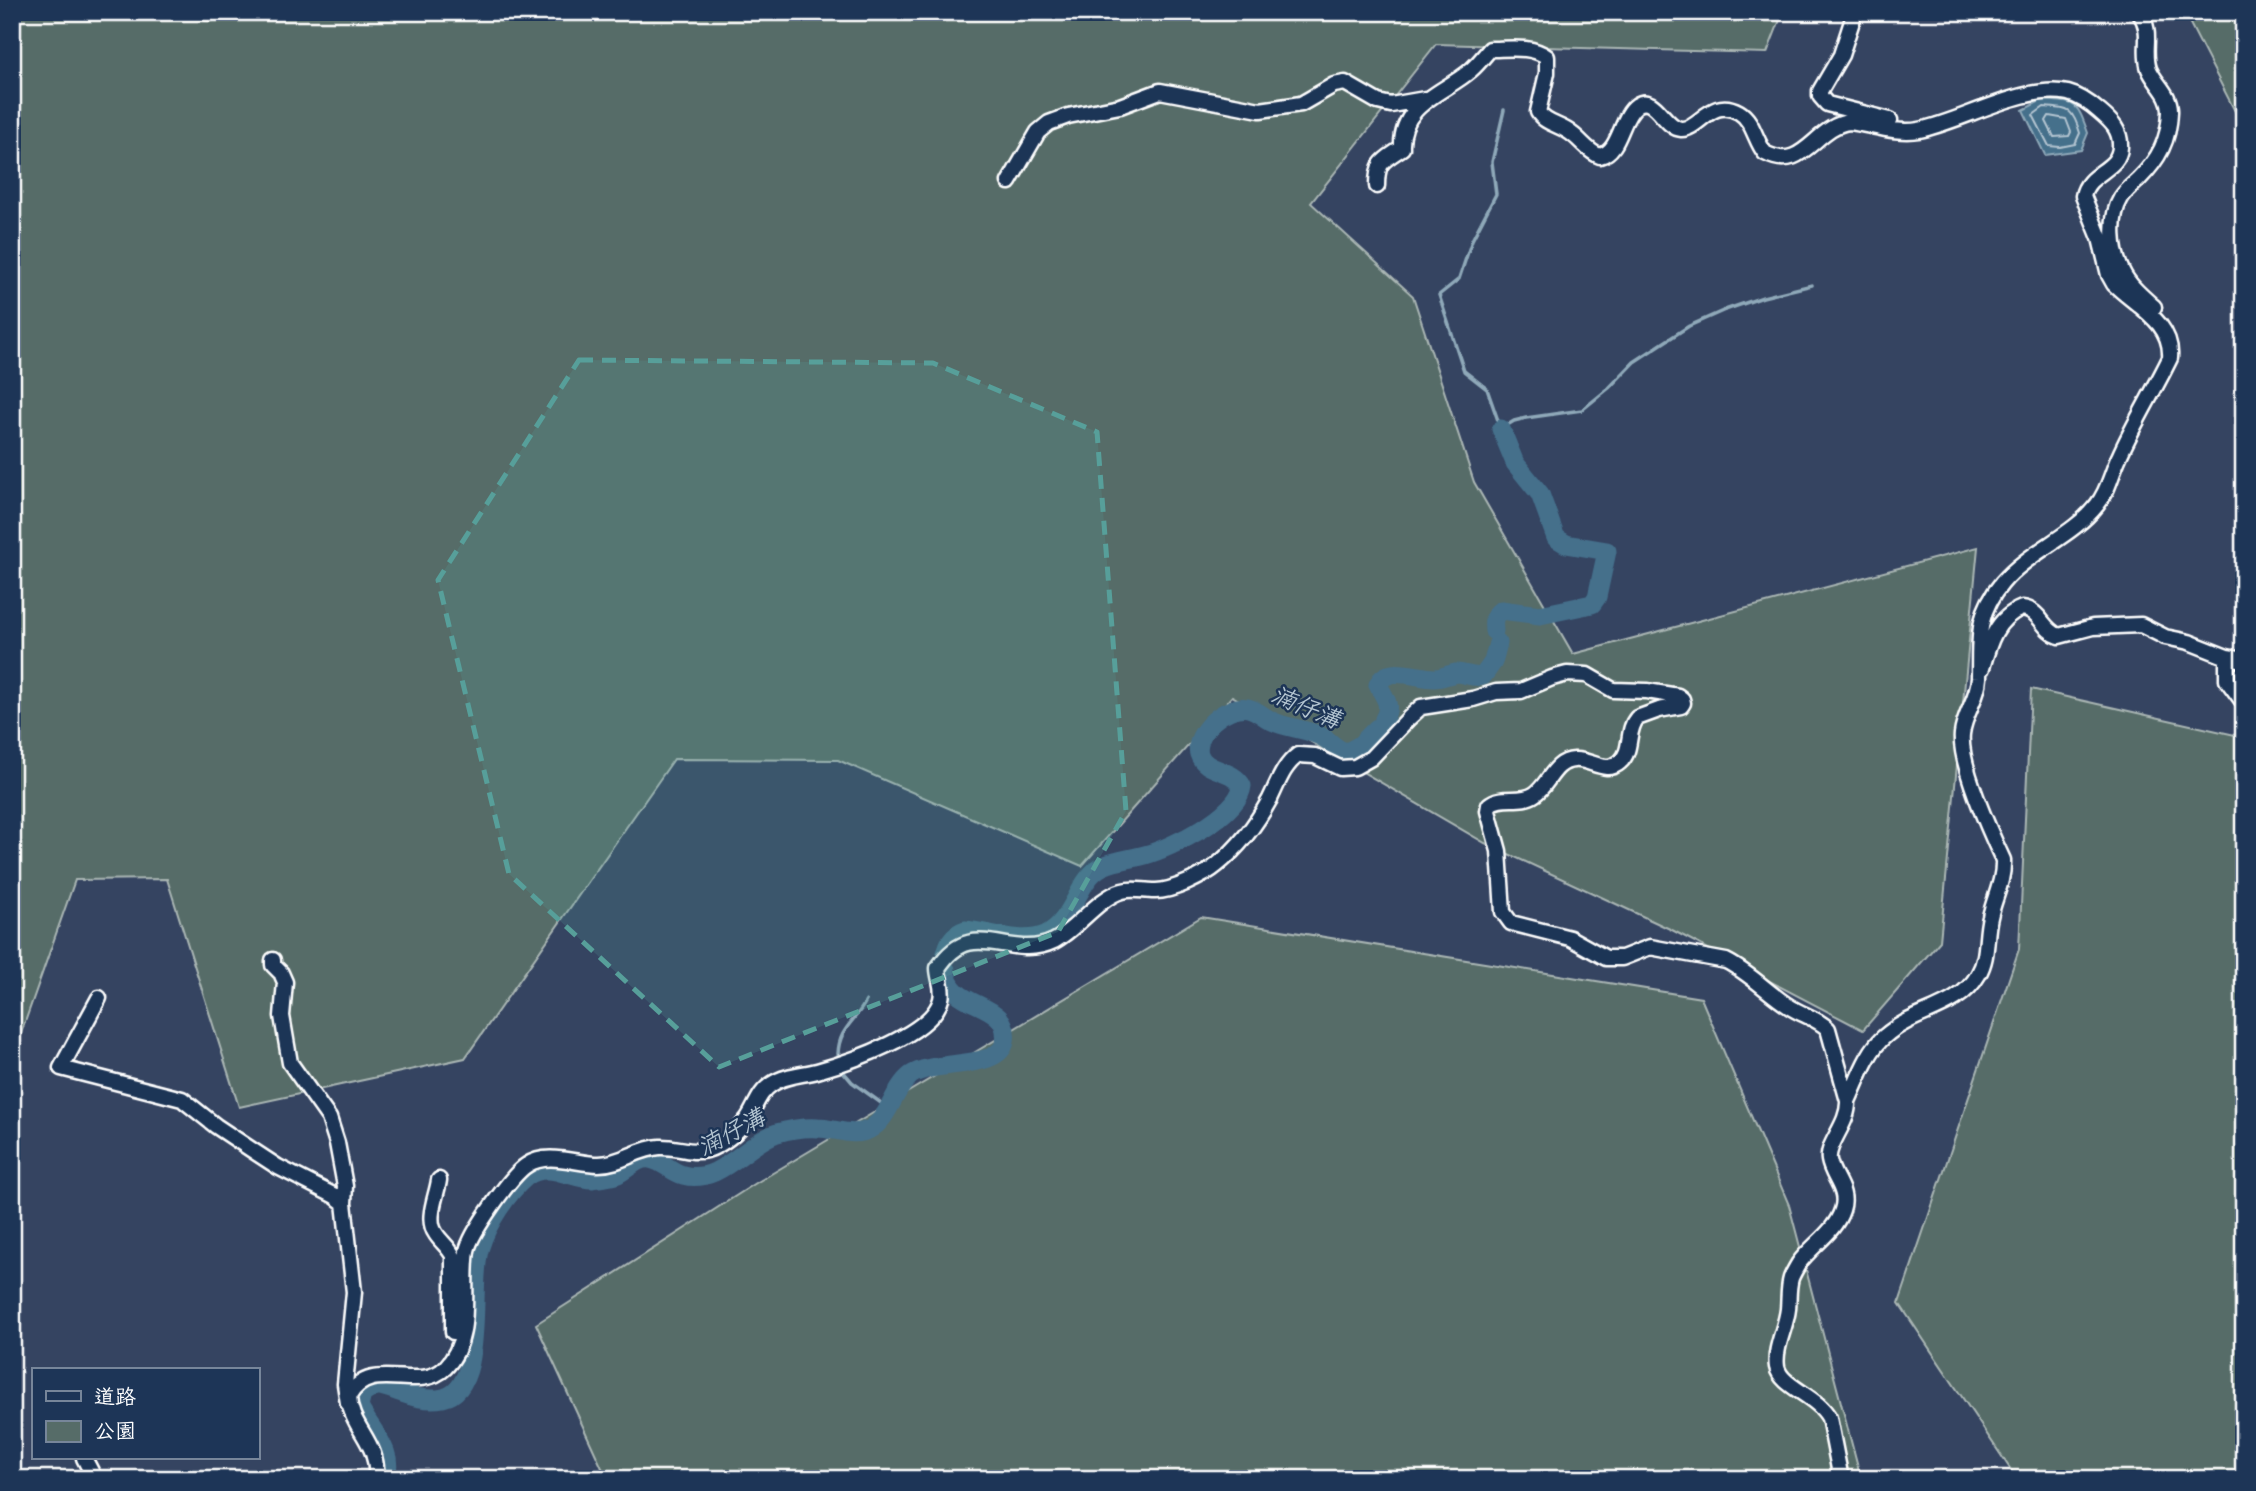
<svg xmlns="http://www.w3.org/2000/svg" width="2256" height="1491" font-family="'Comic Neue','LXGW WenKai TC',sans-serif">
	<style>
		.green { fill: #566c68; stroke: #aab6b4; stroke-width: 2 }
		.water { fill: #446f8b; stroke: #8fa9b9; stroke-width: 2 }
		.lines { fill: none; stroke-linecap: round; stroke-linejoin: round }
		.shore { stroke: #b4c5d1; stroke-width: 2 }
		.stream { stroke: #8fa9b9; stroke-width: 3.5 }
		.river { stroke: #446f8b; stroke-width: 19 }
		.minor-casing { stroke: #fff; stroke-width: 19 }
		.minor { stroke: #1d3557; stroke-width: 14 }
		.marked { fill: #579f9a; fill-opacity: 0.2; stroke: #579f9a; stroke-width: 5; stroke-dasharray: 14 9; stroke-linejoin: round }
		.labels { text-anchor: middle; stroke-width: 5; stroke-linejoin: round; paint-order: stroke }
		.water-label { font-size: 24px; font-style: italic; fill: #b4c5d1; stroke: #1d3557 }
	</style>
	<rect width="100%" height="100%" fill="#354461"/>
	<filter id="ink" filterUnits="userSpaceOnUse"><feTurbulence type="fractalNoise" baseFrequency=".0143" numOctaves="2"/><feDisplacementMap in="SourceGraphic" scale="14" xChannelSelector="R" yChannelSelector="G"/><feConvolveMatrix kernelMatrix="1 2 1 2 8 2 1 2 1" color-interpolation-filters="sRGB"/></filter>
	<g filter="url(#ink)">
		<path class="green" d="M 12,12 L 1783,12 L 1767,53 L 1436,44 L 1311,203 L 1413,296 L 1474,482 L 1573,654 L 1978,547 L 1940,941 L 1863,1030 L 1672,930 L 1485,843 L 1232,696 L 1082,866 L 838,760 L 674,759 L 465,1058 L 239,1107 L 167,879 L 75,880 L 12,1059 Z
			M 2184,12 L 2244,12 L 2244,126 L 2241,123 Z
			M 2031,689 L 2244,737 L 2244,1479 L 2017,1479 L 1899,1303 L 2019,949 Z
			M 1201,917 L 1701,998 L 1789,1205 L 1861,1479 L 607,1479 L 536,1324 L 756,1183 Z"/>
		<path class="water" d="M 2042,100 C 2076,103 2076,99 2088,133 L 2081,150 L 2045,155 L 2023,110 Z"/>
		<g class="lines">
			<path class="shore" d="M 2044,107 C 2069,109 2072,107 2080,133 L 2075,144 L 2060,147 L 2049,146 L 2033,115 Z
				M 2049,116 L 2066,119 L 2071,132 L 2069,136 L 2054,137 L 2046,121 Z"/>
			<path class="stream" d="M 1504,110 L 1492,162 L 1496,194 L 1472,240 L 1459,279 L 1439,295 L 1464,371 L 1487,389 L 1501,429 L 1514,421 L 1526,418 L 1582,410 L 1609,388 L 1634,362 L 1689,326 L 1725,310 L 1763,297 L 1812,285
				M 838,1054 C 839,1028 855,1022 866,1001
				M 841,1069 L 852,1082 L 888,1108"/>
			<path class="river" d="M 1494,631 C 1493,621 1493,616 1501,610 L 1540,615 L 1592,604 L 1597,597 L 1607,551 L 1566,544 L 1556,538 L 1540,494 L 1515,463 L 1501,429
				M 1384,719 C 1392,705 1385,698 1378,685 C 1386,664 1417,678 1434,678 C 1442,678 1449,674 1456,673 C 1466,673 1471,678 1483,676 L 1493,662 L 1498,643
				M 945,957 C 948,944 952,934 965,930 C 989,932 1022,945 1045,935 C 1075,921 1077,878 1103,866 C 1116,860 1131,859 1145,855 C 1171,848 1239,815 1242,786 C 1233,768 1205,773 1199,754 C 1193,732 1226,704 1248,708 C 1257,710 1264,717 1272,721 C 1288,729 1308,728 1324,738 C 1333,743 1336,750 1347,752 L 1360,745 L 1377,728
				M 384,1479 C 398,1454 369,1428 359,1407 L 362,1394 L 377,1385 C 399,1390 419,1403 443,1398 C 488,1389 468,1281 480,1247 C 487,1224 507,1193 526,1177 C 548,1160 570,1179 592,1179 C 599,1178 611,1177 618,1174 C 629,1169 637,1157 650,1159 C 663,1161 671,1172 683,1175 C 720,1185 745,1144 777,1133 C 791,1129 803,1127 818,1128 C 834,1128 855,1138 870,1129 C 890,1118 893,1089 911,1075 C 934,1059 1000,1071 1005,1041 C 1011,998 949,1012 946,970"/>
			<g class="minor-casing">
				<path id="minor" d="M 206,12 L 211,12
					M 1855,12 L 1841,55 L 1820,91 L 1820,96 L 1827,104 L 1890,120
					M 2139,12 C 2154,33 2142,48 2149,69 C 2155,84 2171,94 2170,112 C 2169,140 2159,159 2139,179 C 2133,185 2126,190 2121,198 C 2109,218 2112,251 2122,271 C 2129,286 2143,297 2154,307
					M 1009,182 L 1038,132 L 1049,123 L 1068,116 L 1120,106 L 1160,91 L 1260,110 L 1301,104 L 1334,85 L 1345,83 L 1378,102 L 1391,105 L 1425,99
					M 1377,186 C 1377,161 1383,161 1402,148 C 1400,103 1445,93 1471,70 C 1478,64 1484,56 1490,49 C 1508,49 1532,45 1547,57 L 1547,73 L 1538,112 C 1545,124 1562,125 1572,134 C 1582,141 1588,152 1600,156 C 1621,151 1620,117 1637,105 C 1655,93 1664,128 1681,129 C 1699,130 1711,96 1739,112 C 1753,120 1755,141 1765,153 C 1804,174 1815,125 1850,122 C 1872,125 1897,134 1919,130 C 1961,122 2026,83 2068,93 C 2080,96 2091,104 2100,112 C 2112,122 2121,131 2120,147 C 2119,171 2087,172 2083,196 L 2100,238 L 2109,275 L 2114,284 C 2136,306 2173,322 2170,358 C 2154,391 2134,423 2119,457 C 2111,474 2109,490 2097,505 C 2072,537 2029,551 2002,583 C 1975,615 1980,640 1979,678 C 1978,698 1964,714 1962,734 C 1959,763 1990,832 2003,860 C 2004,881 1994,898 1990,917 C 1985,937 1989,957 1978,975 C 1958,1010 1914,1010 1885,1036 C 1867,1051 1858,1080 1848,1101
					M 2227,657 L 2227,680 L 2244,703
					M 1982,668 C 1989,643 1996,618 2022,608 C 2041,610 2042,630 2059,636 L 2093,627 L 2141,625 L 2165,637 L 2189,642 L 2227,657 L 2244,660
					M 273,960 L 273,965 L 281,973 L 285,982 L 282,1016 L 290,1063 L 329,1118 L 337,1143 L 345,1186 L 344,1203
					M 99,998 L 61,1068 L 182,1099 L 216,1126 L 252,1150 L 278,1167 L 335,1196 L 344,1203 L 354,1292 L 345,1384 L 348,1403
					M 439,1180 C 437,1196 425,1219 436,1234 C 441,1242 449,1247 453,1256 L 453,1332
					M 84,1458 L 95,1479
					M 376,1479 C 380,1442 349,1427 349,1396 C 371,1357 418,1394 445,1368 C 475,1338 461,1288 467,1251 C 470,1234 512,1174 527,1165 C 548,1151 576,1164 599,1164 C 621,1164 638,1148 660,1147 C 675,1146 691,1154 707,1150 C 723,1145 738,1132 748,1118 C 756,1106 759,1092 772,1084 C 785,1075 802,1075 817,1071 C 849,1062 933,1034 941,999 C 944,988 938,978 938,968 C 973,914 1009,963 1054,941 C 1077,929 1098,898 1122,891 C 1133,888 1143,891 1154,891 C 1171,892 1204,876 1217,865 C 1238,848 1257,823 1270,799 C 1278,783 1283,766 1298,755 L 1315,756 L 1340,768 L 1355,767 L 1371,758 L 1409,718 L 1421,707 L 1473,699 L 1496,692 L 1521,691 L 1552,678 L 1567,674 L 1587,675 L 1613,690 L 1647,691 L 1678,696 L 1682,699 L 1683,703 L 1681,706 L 1659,710 L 1637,718 C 1626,730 1633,751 1620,762 C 1606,775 1589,758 1574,760 C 1554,761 1549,784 1535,794 C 1521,804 1501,794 1489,805 L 1488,811 L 1499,851 L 1503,912 L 1511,923 L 1570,938 L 1606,958 L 1622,958 L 1650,947 L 1726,961 C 1750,973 1768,993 1790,1007 C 1802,1015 1817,1018 1828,1029 L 1848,1101 C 1849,1124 1826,1144 1829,1160 C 1832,1178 1849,1190 1842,1210 C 1835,1232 1812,1245 1799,1263 C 1796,1268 1793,1273 1791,1278 C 1788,1288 1789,1299 1788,1309 C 1786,1328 1774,1348 1777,1367 C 1781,1387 1818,1396 1829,1418 L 1841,1479"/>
			</g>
			<use href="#minor" class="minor"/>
		</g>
	</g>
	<path class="marked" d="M 579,360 L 933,363 L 1097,432 L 1126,811 L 1058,932 L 719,1067 L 509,874 L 438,580 Z"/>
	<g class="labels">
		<g class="water-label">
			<text transform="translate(1306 707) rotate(23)" y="8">湳仔溝</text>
			<text transform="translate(731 1132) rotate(-28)" y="8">湳仔溝</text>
		</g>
	</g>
	<rect width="2256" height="1491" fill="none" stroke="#1d3557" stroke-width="42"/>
	<rect x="21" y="21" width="2214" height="1449" fill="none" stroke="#fff" stroke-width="2.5" filter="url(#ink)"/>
	<rect x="32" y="1368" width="228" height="91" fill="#1d3557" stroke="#77869a" stroke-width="2"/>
	<rect x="46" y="1391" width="35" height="10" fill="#1d3557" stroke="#77869a" stroke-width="2"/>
	<text x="94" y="1404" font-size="21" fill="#ffffff">道路</text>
	<rect x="46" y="1421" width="35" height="21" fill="#566c68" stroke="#77869a" stroke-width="2"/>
	<text x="94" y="1438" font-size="21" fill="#ffffff">公園</text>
</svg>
